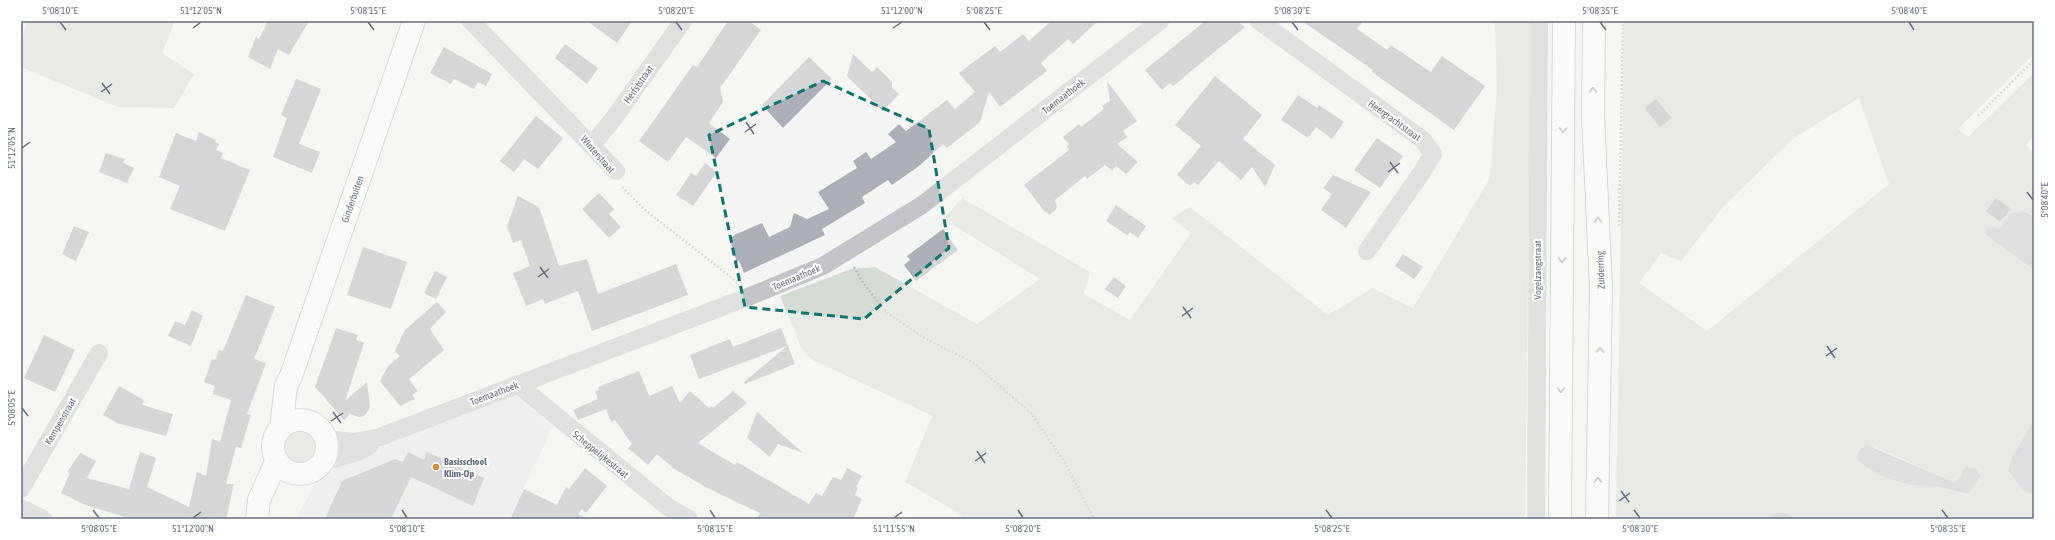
<svg xmlns="http://www.w3.org/2000/svg" width="2055" height="540" font-family="'Asap Condensed',sans-serif">
	<style>
		.built { fill: #e6e6e6 }
		.green { fill: #d5dcd5; fill-rule: evenodd }
		.water { fill: #bfc4cb }
		.building { fill: #adb0b8 }
		.lines { fill: none; stroke-linecap: round; stroke-linejoin: round }
		.secondary-casing { stroke: #b6b8be; stroke-width: 24 }
		.trunk-casing { stroke: #b4b6ba; stroke-width: 24 }
		.path { stroke: #bbbcbf; stroke-width: 2.5; stroke-dasharray: 2 2; stroke-linecap: butt }
		.minor { stroke: #c4c5ca; stroke-width: 18 }
		.secondary { stroke: #fff; stroke-width: 22 }
		.trunk { stroke: #fff; stroke-width: 22 }
		.oneway { stroke: #959aa7 }
		.marked { fill: none; stroke: #0f766e; stroke-width: 3; stroke-dasharray: 8 5; stroke-linejoin: round }
		.ticks { fill: none; stroke: #676e81; stroke-width: 1.5 }
		.poi-dot { fill: #d58a34; stroke: #fff; stroke-width: 1.5 }
		.labels { text-anchor: middle; stroke-width: 4; stroke-linejoin: round; paint-order: stroke }
		.street-label { font-size: 10px; fill: #676e81; stroke: #fff }
		.poi-label { font-size: 10px; font-weight: bold; fill: #676e81; stroke: #fff; text-anchor: start }
		.neatline { fill: none; stroke: #676e81; stroke-width: 1.5 }
		.ticks-label { font-size: 10px; text-anchor: middle; fill: #676e81 }
	</style>
	<rect width="100%" height="100%" fill="#f5f6f3"/>
	<path class="built" d="M 515,395 L 553,426 L 509,519 L 296,519 L 318,478 L 358,456 Z"/>
	<path class="green" d="M 28,21 L 175,21 L 162,53 L 194,74 L 174,108 L 118,107 L 21,67 L 21,40 Z
		M 1495,21 L 1531,21 L 1525,519 L 965,519 L 952,509 L 905,482 L 932,416 L 811,359 L 801,347 L 780,296 L 851,269 L 875,267 L 977,324 L 1040,279 L 944,219 L 962,198 L 1090,272 L 1084,294 L 1130,320 L 1191,233 L 1172,218 L 1190,207 L 1328,315 L 1373,288 L 1413,308 L 1490,178 L 1497,88 Z
		M 1624,21 L 2034,21 L 2034,54 L 1958,129 L 1968,137 L 2034,73 L 2034,135 L 2026,145 L 2034,153 L 2034,216 L 2031,214 L 2000,228 L 1989,226 L 1985,231 L 1986,235 L 2034,270 L 2034,420 L 2012,457 L 2008,469 L 2024,491 L 2034,495 L 2034,519 L 1799,519 C 1778,511 1785,514 1766,519 L 1616,519 ZM 1859,98 L 1889,184 L 1707,331 L 1639,283 L 1661,253 L 1681,261 L 1723,207 L 1794,138 ZM 1873,446 L 1954,482 L 1960,478 L 1963,470 L 1963,494 L 1944,488 L 1913,485 Z
		M285 447a16 16 0 1 1 32 0a16 16 0 1 1-32 0Z"/>
	<path class="water" d="M 2023,212 L 2034,216 L 2034,270 L 1986,235 L 1985,230 L 1989,226 L 2000,228 L 2010,214 Z
		M 2034,420 L 2034,495 L 2024,491 L 2008,470 L 2012,457 Z
		M 1867,445 L 1954,482 L 1960,478 L 1963,470 L 1967,467 L 1976,469 L 1980,476 L 1970,492 C 1960,495 1953,489 1943,488 C 1933,486 1922,487 1912,485 C 1894,481 1868,473 1857,458 L 1859,450 Z
		M 1778,513 L 1784,513 L 1799,519 L 1766,519 Z"/>
	<path class="building" d="M 268,21 L 309,21 L 289,55 L 278,49 L 270,69 L 248,57 L 256,37 L 259,39 Z
		M 587,21 L 632,21 L 617,43 Z
		M 728,21 L 749,21 L 761,30 L 720,88 L 723,102 L 709,123 L 730,139 L 716,158 L 686,137 L 668,162 L 639,141 L 693,65 L 697,67 Z
		M 1051,21 L 1098,21 L 1073,44 L 1068,39 L 1041,63 L 1047,71 L 1000,107 L 989,92 L 980,122 L 947,148 L 943,144 L 919,166 L 892,185 L 888,180 L 862,197 L 865,203 L 822,229 L 825,235 L 744,273 L 739,261 L 737,262 L 730,242 L 731,238 L 736,234 L 762,223 L 769,237 L 790,227 L 794,213 L 807,219 L 829,209 L 818,192 L 857,168 L 853,161 L 866,152 L 871,159 L 896,142 L 888,134 L 899,124 L 906,131 L 947,100 L 955,109 L 975,92 L 959,73 L 995,46 L 1000,52 L 1023,34 L 1029,41 Z
		M 1205,21 L 1237,21 L 1245,27 L 1173,86 L 1170,83 L 1162,90 L 1145,70 Z
		M 1302,21 L 1363,21 L 1357,29 L 1387,50 L 1391,45 L 1431,72 L 1442,56 L 1485,86 L 1454,130 L 1372,72 L 1373,70 Z
		M 565,44 L 598,68 L 587,84 L 555,58 Z
		M 444,47 L 492,74 L 486,86 L 478,82 L 474,89 L 454,79 L 451,84 L 430,73 Z
		M 853,54 L 872,72 L 877,67 L 892,82 L 892,88 L 899,94 L 883,111 L 847,76 Z
		M 809,57 L 832,79 L 783,128 L 762,105 Z
		M 1215,76 L 1262,115 L 1243,139 L 1275,165 L 1265,187 L 1252,167 L 1241,180 L 1219,161 L 1198,185 L 1194,182 L 1190,186 L 1177,175 L 1201,146 L 1175,125 Z
		M 296,79 L 321,89 L 299,144 L 320,152 L 312,173 L 273,157 L 287,118 L 281,115 Z
		M 1107,81 L 1137,121 L 1123,131 L 1127,137 L 1117,144 L 1138,162 L 1126,174 L 1116,166 L 1112,171 L 1105,165 L 1087,179 L 1085,176 L 1055,200 L 1057,207 L 1055,211 L 1050,215 L 1044,211 L 1024,185 L 1069,150 L 1067,146 L 1069,144 L 1063,137 L 1079,124 L 1081,127 L 1104,109 L 1102,106 L 1110,101 Z
		M 1298,95 L 1317,108 L 1319,105 L 1344,122 L 1332,139 L 1316,127 L 1308,138 L 1281,120 Z
		M 1656,99 L 1672,118 L 1660,127 L 1645,108 Z
		M 536,116 L 563,138 L 538,169 L 524,159 L 514,172 L 500,161 Z
		M 199,132 L 216,140 L 215,142 L 219,144 L 216,150 L 223,153 L 221,158 L 250,170 L 225,231 L 170,209 L 180,186 L 159,177 L 176,133 L 196,141 Z
		M 1377,138 L 1403,156 L 1380,188 L 1354,170 Z
		M 106,153 L 125,159 L 123,163 L 134,168 L 127,183 L 99,172 Z
		M 705,163 L 717,172 L 693,206 L 676,195 L 691,173 L 696,176 Z
		M 1333,175 L 1371,192 L 1346,228 L 1321,210 L 1332,194 L 1323,188 Z
		M 599,193 L 614,209 L 609,214 L 621,227 L 609,238 L 582,209 Z
		M 518,196 L 539,207 L 559,266 L 587,259 L 598,294 L 676,264 L 688,295 L 592,331 L 578,291 L 545,304 L 543,299 L 526,306 L 513,273 L 530,266 L 521,240 L 513,243 L 507,226 Z
		M 1996,198 L 2011,209 L 2000,222 L 1986,211 Z
		M 1116,205 L 1146,226 L 1138,238 L 1130,232 L 1127,235 L 1106,221 Z
		M 74,226 L 89,232 L 76,261 L 62,254 Z
		M 943,229 L 958,250 L 916,281 L 904,265 L 910,260 L 907,256 Z
		M 363,247 L 407,262 L 391,309 L 347,295 Z
		M 1403,254 L 1423,267 L 1414,279 L 1395,266 Z
		M 435,271 L 447,277 L 436,299 L 424,293 Z
		M 1114,277 L 1126,286 L 1118,298 L 1105,289 Z
		M 246,295 L 275,307 L 254,359 L 266,363 L 247,414 L 251,415 L 241,448 L 236,447 L 226,484 L 234,484 L 226,519 L 132,519 L 85,505 L 61,493 L 70,473 L 67,472 L 80,453 L 96,461 L 87,478 L 129,489 L 140,452 L 156,458 L 147,487 L 189,507 L 197,472 L 206,476 L 212,439 L 220,442 L 231,400 L 213,394 L 215,386 L 204,382 L 212,359 L 215,360 L 219,350 L 223,351 Z
		M 437,302 L 446,312 L 430,329 L 444,350 L 409,379 L 418,391 L 412,395 L 415,399 L 400,406 L 380,381 L 388,366 L 400,356 L 395,351 L 405,330 Z
		M 192,310 L 203,316 L 191,346 L 168,336 L 175,321 L 185,325 Z
		M 336,328 L 358,335 L 356,340 L 364,343 L 345,401 L 367,382 L 370,406 L 369,410 L 364,416 L 359,417 L 350,414 L 344,420 L 315,387 Z
		M 781,328 L 795,364 L 745,384 L 744,382 L 787,346 L 699,379 L 690,355 L 730,339 L 733,347 Z
		M 44,335 L 75,350 L 55,392 L 24,378 Z
		M 639,371 L 649,396 L 672,386 L 680,403 L 690,391 L 709,408 L 712,406 L 713,408 L 733,391 L 747,403 L 698,443 L 735,465 L 737,462 L 809,504 L 816,493 L 822,496 L 833,477 L 841,480 L 847,468 L 862,476 L 856,487 L 858,488 L 855,495 L 862,499 L 853,519 L 757,519 L 760,513 L 709,489 L 673,468 L 657,454 L 648,465 L 628,448 L 632,444 L 615,420 L 611,422 L 606,409 L 578,420 L 573,410 L 598,399 L 595,391 L 599,390 L 598,387 Z
		M 119,386 L 144,400 L 142,405 L 173,414 L 166,436 L 117,423 L 103,415 Z
		M 757,412 L 803,453 L 778,444 L 770,457 L 747,438 Z
		M 408,452 L 424,460 L 427,452 L 484,478 L 473,506 L 411,477 L 391,519 L 325,519 L 342,481 L 395,459 L 403,462 Z
		M 585,468 L 607,486 L 586,513 L 582,509 L 578,514 L 588,519 L 510,519 L 524,489 L 557,505 L 566,487 L 569,489 Z"/>
	<g class="lines">
		<g class="secondary-casing">
			<path id="secondary" d="M273 447a27 27 0 1 1 54 0a27 27 0 1 1-54 0Z
				M 281,428 L 286,386 L 291,376 L 414,21
				M 257,519 L 259,500 L 277,460"/>
		</g>
		<g class="trunk-casing">
			<path id="trunk" d="M 1594,21 L 1593,116 L 1601,288 L 1597,519
				M 1560,519 L 1564,21"/>
		</g>
		<path class="path" d="M 1978,116 L 2034,60
			M 622,187 L 644,209 L 737,282
			M 1619,226 L 1623,21
			M 854,267 L 864,284 L 886,312 L 926,339 L 972,362 L 1031,413 L 1065,463 L 1094,519"/>
		<path class="minor" d="M 471,21 L 616,171
			M 1259,21 L 1423,140 L 1433,154 L 1422,172 L 1367,251
			M 592,145 L 614,118 L 683,21
			M 517,384 L 668,507 L 689,519
			M 326,439 L 354,442 L 380,437 L 748,297 L 823,266 L 922,205 L 1160,21
			M 323,462 L 357,452 L 370,445
			M 21,489 L 99,353
			M 21,508 L 43,519
			M 1536,519 L 1539,21"/>
		<use href="#secondary" class="secondary"/>
		<use href="#trunk" class="trunk"/>
	</g>
	<defs><path id="oneway-chevron" d="M-2-3.5L2.5 0L-2 3.5" fill="none" stroke-width="1.6" stroke-linecap="round" stroke-linejoin="round"/></defs>
	<g class="oneway">
		<use href="#oneway-chevron" transform="translate(1593 90) rotate(-90)"/>
		<use href="#oneway-chevron" transform="translate(1563 130) rotate(91)"/>
		<use href="#oneway-chevron" transform="translate(1598 220) rotate(-93)"/>
		<use href="#oneway-chevron" transform="translate(1562 260) rotate(91)"/>
		<use href="#oneway-chevron" transform="translate(1600 350) rotate(-89)"/>
		<use href="#oneway-chevron" transform="translate(1561 390) rotate(91)"/>
		<use href="#oneway-chevron" transform="translate(1598 480) rotate(-89)"/>
	</g>
	<path d="M0 0H2055V540H0ZM 823,81 L 929,129 L 949,248 L 864,319 L 745,307 L 709,135 Z" fill="#f5f6f3" fill-opacity=".55" fill-rule="evenodd"/>
	<path class="marked" d="M 823,81 L 929,129 L 949,248 L 864,319 L 745,307 L 709,135 Z"/>
	<path class="ticks" d="M 60,22 L 66,30M 368,22 L 374,30M 676,22 L 682,30M 984,22 L 990,30M 1292,22 L 1298,30M 1600,22 L 1606,30M 1909,22 L 1914,30M 193,28 L 201,22M 893,28 L 902,22M 102,83 L 110,94M 101,92 L 112,84M 746,122 L 754,134M 745,132 L 756,124M 22,148 L 30,142M 1390,162 L 1398,173M 1388,172 L 1400,163M 2027,192 L 2033,200M 540,267 L 548,278M 538,277 L 549,269M 1183,307 L 1191,318M 1182,316 L 1193,308M 1827,346 L 1835,358M 1826,356 L 1837,348M 22,408 L 28,416M 333,412 L 341,423M 331,421 L 343,413M 977,451 L 985,463M 975,461 L 986,453M 1621,491 L 1629,502M 1619,501 L 1630,493M 93,510 L 99,518M 402,510 L 407,518M 710,510 L 715,518M 1018,510 L 1023,518M 1326,510 L 1332,518M 1634,510 L 1640,518M 1942,510 L 1948,518M 193,518 L 201,512M 894,518 L 902,512"/>
	<circle class="poi-dot" cx="436" cy="467" r="4"/>
	<g class="labels">
		<g class="street-label">
			<text transform="translate(638 84) rotate(-55)" y="4">Herfststraat</text>
			<text transform="translate(1063 96) rotate(-38)" y="4">Toemaathoek</text>
			<text transform="translate(1395 120) rotate(36)" y="4">Heergrachtstraat</text>
			<text transform="translate(598 154) rotate(49)" y="4">Winterstraat</text>
			<text transform="translate(352 199) rotate(-71)" y="4">Ginderbuiten</text>
			<text transform="translate(1537 270) rotate(-90)" y="4">Vogelzangstraat</text>
			<text transform="translate(1600 270) rotate(-92)" y="4">Zuiderring</text>
			<text transform="translate(796 277) rotate(-23)" y="4">Toemaathoek</text>
			<text transform="translate(494 393) rotate(-21)" y="4">Toemaathoek</text>
			<text transform="translate(60 421) rotate(-60)" y="4">Kempenstraat</text>
			<text transform="translate(601 454) rotate(39)" y="4">Scheppelijkestraat</text>
		</g>
		<g class="poi-label">
			<text x="444" y="465">Basisschool<tspan x="444" dy="12">Klim-Op</tspan></text>
		</g>
	</g>
	<rect width="2055" height="540" fill="none" stroke="#ffffff" stroke-width="44"/>
	<rect x="22" y="22" width="2011" height="496" class="neatline"/>
	<g class="ticks-label">
		<text x="60" y="14">5°08'10"E</text>
		<text x="201" y="14">51°12'05"N</text>
		<text x="368" y="14">5°08'15"E</text>
		<text x="676" y="14">5°08'20"E</text>
		<text x="902" y="14">51°12'00"N</text>
		<text x="984" y="14">5°08'25"E</text>
		<text x="1292" y="14">5°08'30"E</text>
		<text x="1600" y="14">5°08'35"E</text>
		<text x="1909" y="14">5°08'40"E</text>
		<text transform="translate(11 148) rotate(-90)" y="4">51°12'05"N</text>
		<text transform="translate(2044 200) rotate(-90)" y="4">5°08'40"E</text>
		<text transform="translate(11 408) rotate(-90)" y="4">5°08'05"E</text>
		<text x="99" y="532">5°08'05"E</text>
		<text x="193" y="532">51°12'00"N</text>
		<text x="407" y="532">5°08'10"E</text>
		<text x="715" y="532">5°08'15"E</text>
		<text x="894" y="532">51°11'55"N</text>
		<text x="1023" y="532">5°08'20"E</text>
		<text x="1332" y="532">5°08'25"E</text>
		<text x="1640" y="532">5°08'30"E</text>
		<text x="1948" y="532">5°08'35"E</text>
	</g>
</svg>
